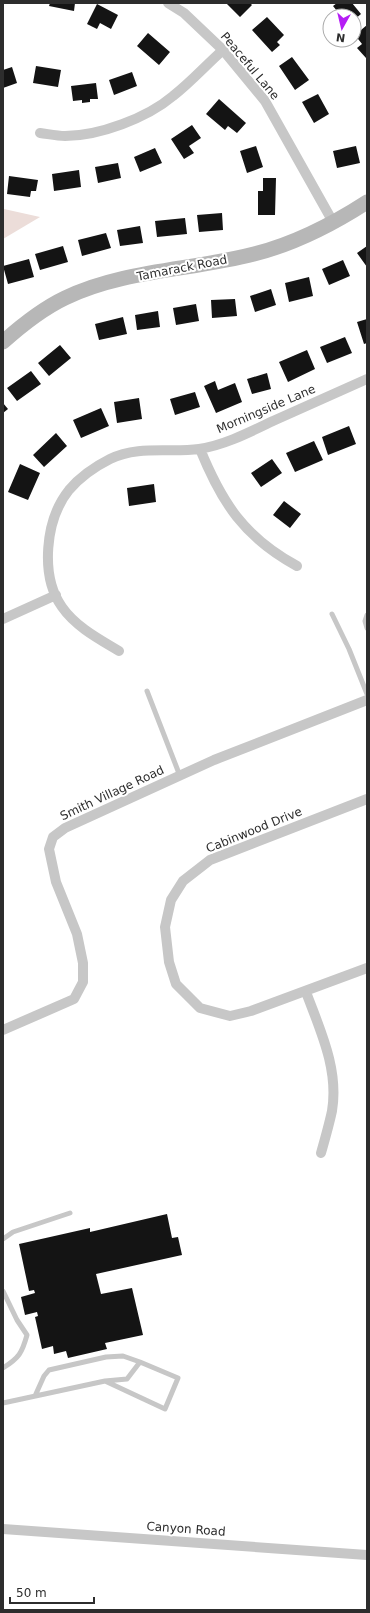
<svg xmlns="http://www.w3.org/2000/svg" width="370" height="1613" font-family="'DejaVu Sans',sans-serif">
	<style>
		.green { fill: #ecddd9 }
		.building { fill: #141414 }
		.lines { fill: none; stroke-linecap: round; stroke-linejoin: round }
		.lane { stroke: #c7c7c7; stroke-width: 5 }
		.street { stroke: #c7c7c7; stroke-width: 10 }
		.secondary { stroke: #b7b7b7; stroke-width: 15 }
		.labels { text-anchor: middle; stroke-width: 4; stroke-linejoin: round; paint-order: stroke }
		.street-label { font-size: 12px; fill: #2d2d2d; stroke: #fff }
	</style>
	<rect width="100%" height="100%" fill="#fff"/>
	<path class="green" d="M 3,208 L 4,209 L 40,217 L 3,239 Z"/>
	<path class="building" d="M 50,3 L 75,3 L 74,11 L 49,6 Z
		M 226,3 L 250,3 L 252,5 L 240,17 Z
		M 337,3 L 352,3 L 361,14 L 354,20 L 354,16 L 332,16 L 337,11 L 333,6 Z
		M 97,4 L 118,15 L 111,29 L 100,23 L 97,29 L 87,24 Z
		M 267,17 L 284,35 L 277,42 L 280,45 L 272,52 L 252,30 Z
		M 367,25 L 367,57 L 366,58 L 357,48 L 362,44 L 355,35 Z
		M 148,33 L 170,52 L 159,65 L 137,46 Z
		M 292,57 L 309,80 L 295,90 L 279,66 Z
		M 36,66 L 61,70 L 58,87 L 33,83 Z
		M 12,67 L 17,83 L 3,88 L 3,70 Z
		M 132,72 L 137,86 L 114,95 L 109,80 Z
		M 96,83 L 98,99 L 90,99 L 90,102 L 82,103 L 82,100 L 73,101 L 71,86 Z
		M 318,94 L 329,114 L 314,123 L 302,102 Z
		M 219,99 L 246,123 L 237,133 L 228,126 L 225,130 L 206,114 Z
		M 192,125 L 201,138 L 189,146 L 194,153 L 184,159 L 171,139 Z
		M 256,146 L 263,167 L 247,173 L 240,151 Z
		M 356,146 L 360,163 L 337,168 L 333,151 Z
		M 155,148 L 162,163 L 140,172 L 134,157 Z
		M 118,163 L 121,178 L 98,183 L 95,167 Z
		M 79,170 L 81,187 L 54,191 L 52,174 Z
		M 9,176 L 38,180 L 36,191 L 31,191 L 30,197 L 7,194 Z
		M 263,178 L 276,178 L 275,215 L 258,215 L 258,191 L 263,191 Z
		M 222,213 L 223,230 L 199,232 L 197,215 Z
		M 185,218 L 187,234 L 157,237 L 155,221 Z
		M 140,226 L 143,243 L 120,246 L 117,230 Z
		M 106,233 L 111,248 L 82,256 L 78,240 Z
		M 63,246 L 68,262 L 40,270 L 35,254 Z
		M 367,246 L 367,267 L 357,253 Z
		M 29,259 L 34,277 L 8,284 L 3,266 Z
		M 343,260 L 350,276 L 329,285 L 322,269 Z
		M 309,277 L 313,296 L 289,302 L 285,283 Z
		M 271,289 L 276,305 L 255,312 L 250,296 Z
		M 235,299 L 237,316 L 212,318 L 211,300 Z
		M 196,304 L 199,321 L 176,325 L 173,308 Z
		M 158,311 L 160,327 L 137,330 L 135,315 Z
		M 123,317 L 127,334 L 99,340 L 95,324 Z
		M 367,319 L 367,343 L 364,344 L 357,322 Z
		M 345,337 L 352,353 L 327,363 L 320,347 Z
		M 60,345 L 71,358 L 49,376 L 38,363 Z
		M 307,350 L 315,369 L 288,382 L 279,362 Z
		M 31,371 L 41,384 L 17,401 L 7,388 Z
		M 267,373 L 271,389 L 252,394 L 247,379 Z
		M 215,381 L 218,390 L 235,383 L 242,402 L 216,413 L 204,386 Z
		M 195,392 L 200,407 L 175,415 L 170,399 Z
		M 139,398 L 142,419 L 117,423 L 114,402 Z
		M 3,403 L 8,409 L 3,413 Z
		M 101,408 L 109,426 L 81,438 L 73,420 Z
		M 349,426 L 356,444 L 328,455 L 322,437 Z
		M 56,433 L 67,446 L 44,467 L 33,455 Z
		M 314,441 L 323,460 L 295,472 L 286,453 Z
		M 272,459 L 282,473 L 261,487 L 251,473 Z
		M 20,464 L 40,473 L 28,500 L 8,492 Z
		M 154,484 L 156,502 L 129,506 L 127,488 Z
		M 284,501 L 301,514 L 290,528 L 273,515 Z
		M 167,1214 L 172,1238 L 178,1237 L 182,1255 L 96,1274 L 101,1294 L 132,1288 L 143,1335 L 105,1343 L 107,1349 L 68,1358 L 66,1351 L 54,1354 L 53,1346 L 42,1349 L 35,1317 L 38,1316 L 37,1312 L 25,1315 L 21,1297 L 35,1293 L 34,1290 L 29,1291 L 19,1244 L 90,1228 L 90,1232 Z"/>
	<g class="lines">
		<path class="lane" d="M 332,614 L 349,649 L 367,694
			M 367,615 L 365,621 L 367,628
			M 147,691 L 180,776
			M 3,1239 L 13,1232 L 70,1213
			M 3,1291 L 17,1320 L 27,1335 C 22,1353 19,1358 3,1368
			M 35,1396 L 44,1376 L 49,1370 L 106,1357 L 123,1356 L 140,1362
			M 3,1403 L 105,1381 L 127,1379 L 140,1362 L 178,1378 L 165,1409 L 105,1381"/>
		<path class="street" d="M 168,3 L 184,13 L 223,50 L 265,101 L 333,222
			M 40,133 C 48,134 57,136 65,136 C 99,136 147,118 173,96 C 191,82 206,65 223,50
			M 200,449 C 222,503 244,537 297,566
			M 3,619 L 56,595
			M 119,651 C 99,639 76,627 62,607 C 40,576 45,520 69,490 C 80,477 94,467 110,459 C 138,445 170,453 199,449 C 225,445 250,432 273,421 C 304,407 336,393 367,379
			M 367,799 L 210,860 L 183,881 L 171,900 L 165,927 L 169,962 L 176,984 L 200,1008 L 230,1016 L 251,1011 L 367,968
			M 306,992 C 320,1030 339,1069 332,1111 C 329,1125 325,1139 321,1153
			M 3,1030 L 74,999 L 83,982 L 83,963 L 77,934 L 56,882 L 49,849 L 53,837 L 65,828 L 214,760 L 367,700
			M 3,1529 L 367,1555"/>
		<path class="secondary" d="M 3,342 C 22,325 42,309 65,298 C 122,270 193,270 254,254 C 294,244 333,224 367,202"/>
	</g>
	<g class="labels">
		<g class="street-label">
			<text transform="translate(250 66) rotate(50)" y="4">Peaceful Lane</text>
			<text transform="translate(182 268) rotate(-11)" y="4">Tamarack Road</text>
			<text transform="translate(266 409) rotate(-23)" y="4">Morningside Lane</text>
			<text transform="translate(112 793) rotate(-25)" y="4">Smith Village Road</text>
			<text transform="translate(254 830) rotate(-22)" y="4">Cabinwood Drive</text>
			<text transform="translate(186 1529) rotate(4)" y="4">Canyon Road</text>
		</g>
	</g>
	<rect width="370" height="1613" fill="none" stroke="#2d2d2d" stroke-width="8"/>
	<g transform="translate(342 28) rotate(188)"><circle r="19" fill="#ffffff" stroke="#ababab"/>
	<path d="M0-3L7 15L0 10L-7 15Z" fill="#b51df5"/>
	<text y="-6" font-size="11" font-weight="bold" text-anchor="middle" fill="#2d2d2d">N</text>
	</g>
	<path d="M10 1597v6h84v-6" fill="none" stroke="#2d2d2d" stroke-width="2"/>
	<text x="16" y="1597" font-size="12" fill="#2d2d2d" stroke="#ffffff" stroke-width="3" paint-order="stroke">50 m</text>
</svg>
